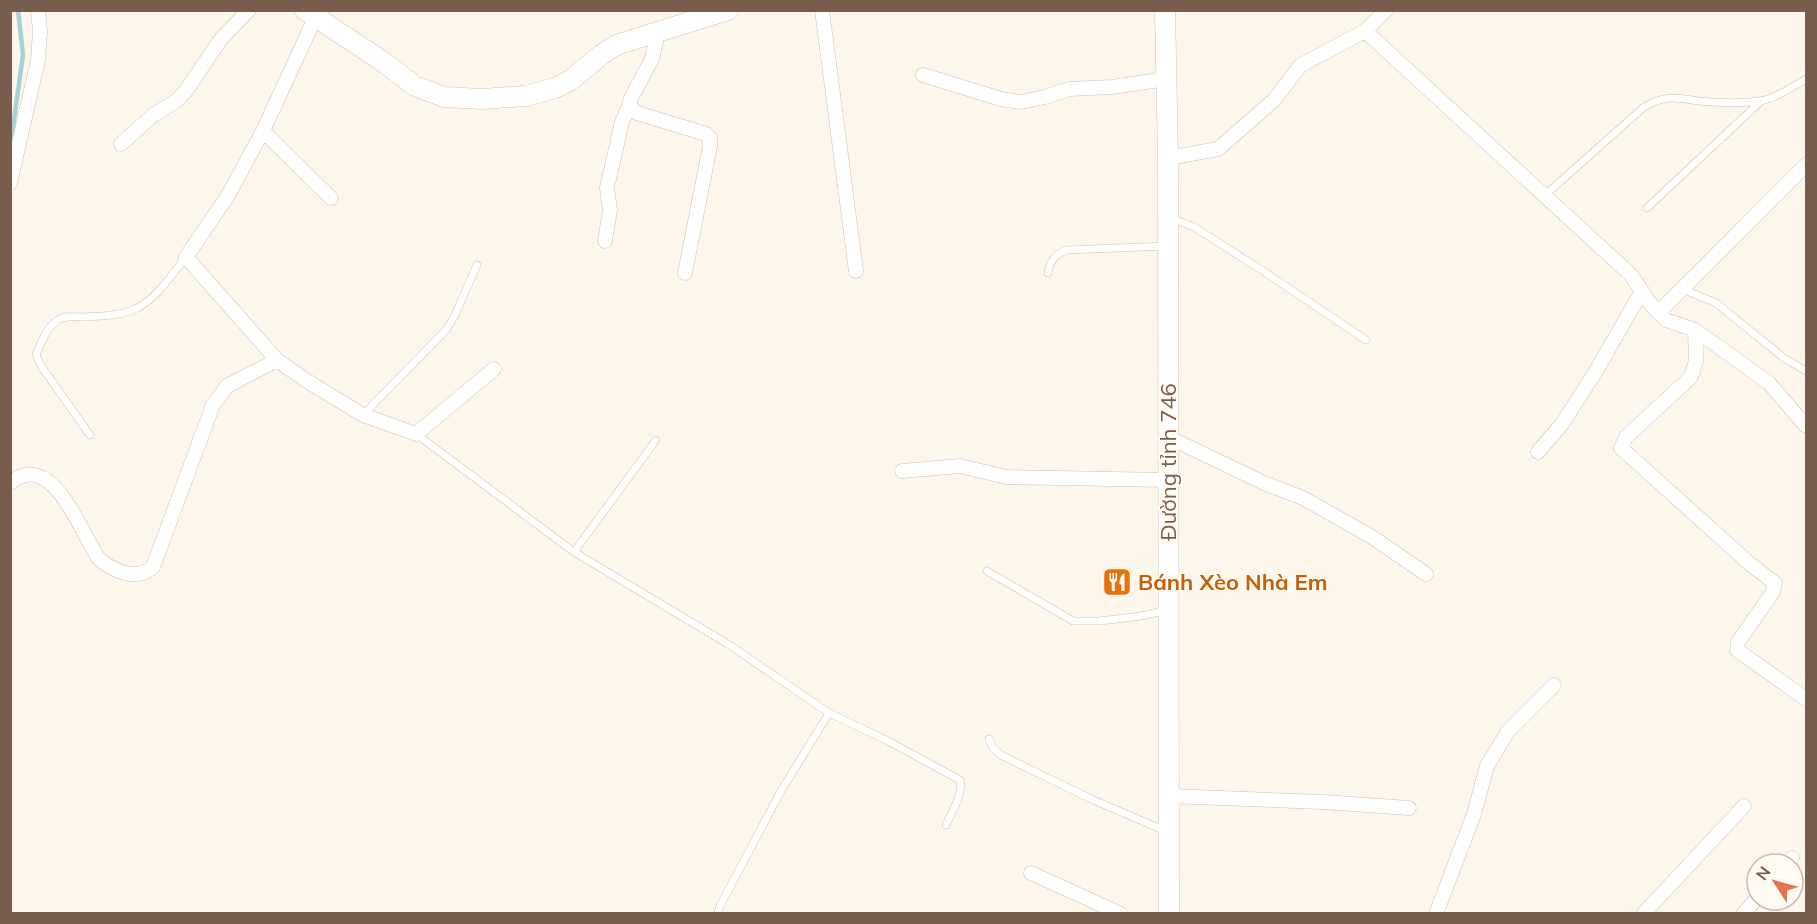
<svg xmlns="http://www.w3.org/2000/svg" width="1817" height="924" font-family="Mulish,sans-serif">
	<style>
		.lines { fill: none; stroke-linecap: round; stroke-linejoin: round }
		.stream { stroke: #a5d1d9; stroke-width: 4.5 }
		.lane-casing { stroke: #cfbeb0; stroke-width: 8 }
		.street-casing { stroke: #cfbeb0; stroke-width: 15 }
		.secondary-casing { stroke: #d5c0b0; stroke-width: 21 }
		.lane { stroke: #fff; stroke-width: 7 }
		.street { stroke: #fff; stroke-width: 14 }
		.secondary { stroke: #fff; stroke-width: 20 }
		.labels { text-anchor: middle; stroke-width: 4.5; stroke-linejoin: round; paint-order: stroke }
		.street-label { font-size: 22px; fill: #785c4d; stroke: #fffaf2 }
		.food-label { font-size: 22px; font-weight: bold; fill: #c56008; stroke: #fffaf2; text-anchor: start }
	</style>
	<rect width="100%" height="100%" fill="#fdf6eb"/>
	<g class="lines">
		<path class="stream" d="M 10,149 L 23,55 L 18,10"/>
		<g class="lane-casing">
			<path id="lane" d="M 1544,196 L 1644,107 C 1672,91 1683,101 1712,102 C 1727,103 1745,103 1760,101 C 1776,98 1792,87 1806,79
				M 1647,208 L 1761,101
				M 1171,218 L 1194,227 L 1260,269 L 1366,340
				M 1048,273 C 1050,260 1054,256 1066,250 L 1167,246
				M 1682,289 L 1716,303 L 1784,358 L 1806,371
				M 363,415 L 447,329 L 455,315 L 477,265
				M 416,434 L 574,552 L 728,644 L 829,713 L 886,740 L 960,780 C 964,793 951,813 946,825
				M 90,435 L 41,366 L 36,355 C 41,343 46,328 58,320 C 65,315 76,317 85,317 C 100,316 120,316 135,309 C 157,299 171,275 186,257
				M 574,552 L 656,440
				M 987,571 L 1073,621 L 1100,621 L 1141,616 L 1168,610
				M 989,739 L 993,748 L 1001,755 L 1091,799 L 1168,832
				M 718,914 L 720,906 L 781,791 L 829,713"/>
		</g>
		<g class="street-casing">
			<path id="street" d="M 822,10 L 856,271
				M 322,11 L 315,18 L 263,131 L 227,197 L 186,257 L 277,360 L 307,381 L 363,415 L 416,434 L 494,369
				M 1365,31 L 1631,275 L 1652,306 L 1666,320 L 1695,330 L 1769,383 L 1806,426
				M 923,75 L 1001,99 L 1021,102 L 1045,97 L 1069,89 L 1112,87 L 1166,79
				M 629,106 L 637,113 L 706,134 L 710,138 L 710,146 L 685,273
				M 263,131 L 331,198
				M 121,144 L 152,116 L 176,101 L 185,92 L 221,39 L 249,10
				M 1168,158 L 1218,149 L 1274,100 L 1301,65 L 1365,31 L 1386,10
				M 10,183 L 38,60 L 40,31 L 38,10
				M 605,241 L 610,210 L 607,188 L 622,122 L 629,106 L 631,98 L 652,59 L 658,32
				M 1659,312 L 1806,165
				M 1695,330 L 1696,361 L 1691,377 L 1626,437 L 1621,448 L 1750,564 L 1775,583 L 1773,592 L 1738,642 L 1737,650 L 1806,699
				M 1168,437 L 1264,483 L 1303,498 L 1372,537 L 1426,574
				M 1538,452 L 1562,424 L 1596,371 L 1642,291
				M 902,471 L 960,466 L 1006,477 L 1168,480
				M 10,483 C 53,447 81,535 100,560 C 116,572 136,581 153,567 L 213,405 L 227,386 L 277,360
				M 1169,796 L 1323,802 L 1409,808
				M 1787,864 L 1792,858
				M 1031,873 L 1121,914
				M 1436,914 L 1474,814 L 1487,766 L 1508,731 L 1554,685
				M 1643,914 L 1744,806
				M 1743,914 L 1757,898"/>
		</g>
		<g class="secondary-casing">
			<path id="secondary" d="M 305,10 L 385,63 L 415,86 L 444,97 L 482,99 L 526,96 L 555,88 L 571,80 L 601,55 L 616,45 L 728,10
				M 1165,10 L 1168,158 L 1169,914"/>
		</g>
		<use href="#lane" class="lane"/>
		<use href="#street" class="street"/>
		<use href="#secondary" class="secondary"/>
	</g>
	<defs>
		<g id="restaurant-square" transform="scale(1.5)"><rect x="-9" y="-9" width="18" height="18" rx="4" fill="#e8710a" stroke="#fffaf2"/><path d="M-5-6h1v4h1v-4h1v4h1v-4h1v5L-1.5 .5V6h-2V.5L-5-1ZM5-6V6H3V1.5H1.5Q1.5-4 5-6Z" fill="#fff"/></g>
	</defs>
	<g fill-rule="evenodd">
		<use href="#restaurant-square" x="1117" y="582"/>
	</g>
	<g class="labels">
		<g class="street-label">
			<text transform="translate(1168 462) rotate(-90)" y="8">Đường tỉnh 746</text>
		</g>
		<g class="food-label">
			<text x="1138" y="590">Bánh Xèo Nhà Em</text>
		</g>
	</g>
	<rect width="1817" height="924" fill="none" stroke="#785c4d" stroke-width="24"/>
	<g transform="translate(1775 882) rotate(306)"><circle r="28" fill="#fffaf2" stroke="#c9bbb0" stroke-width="1.5"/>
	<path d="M0-4.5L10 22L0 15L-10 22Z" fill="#e47253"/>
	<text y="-9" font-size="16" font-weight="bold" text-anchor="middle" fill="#785c4d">N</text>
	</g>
</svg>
